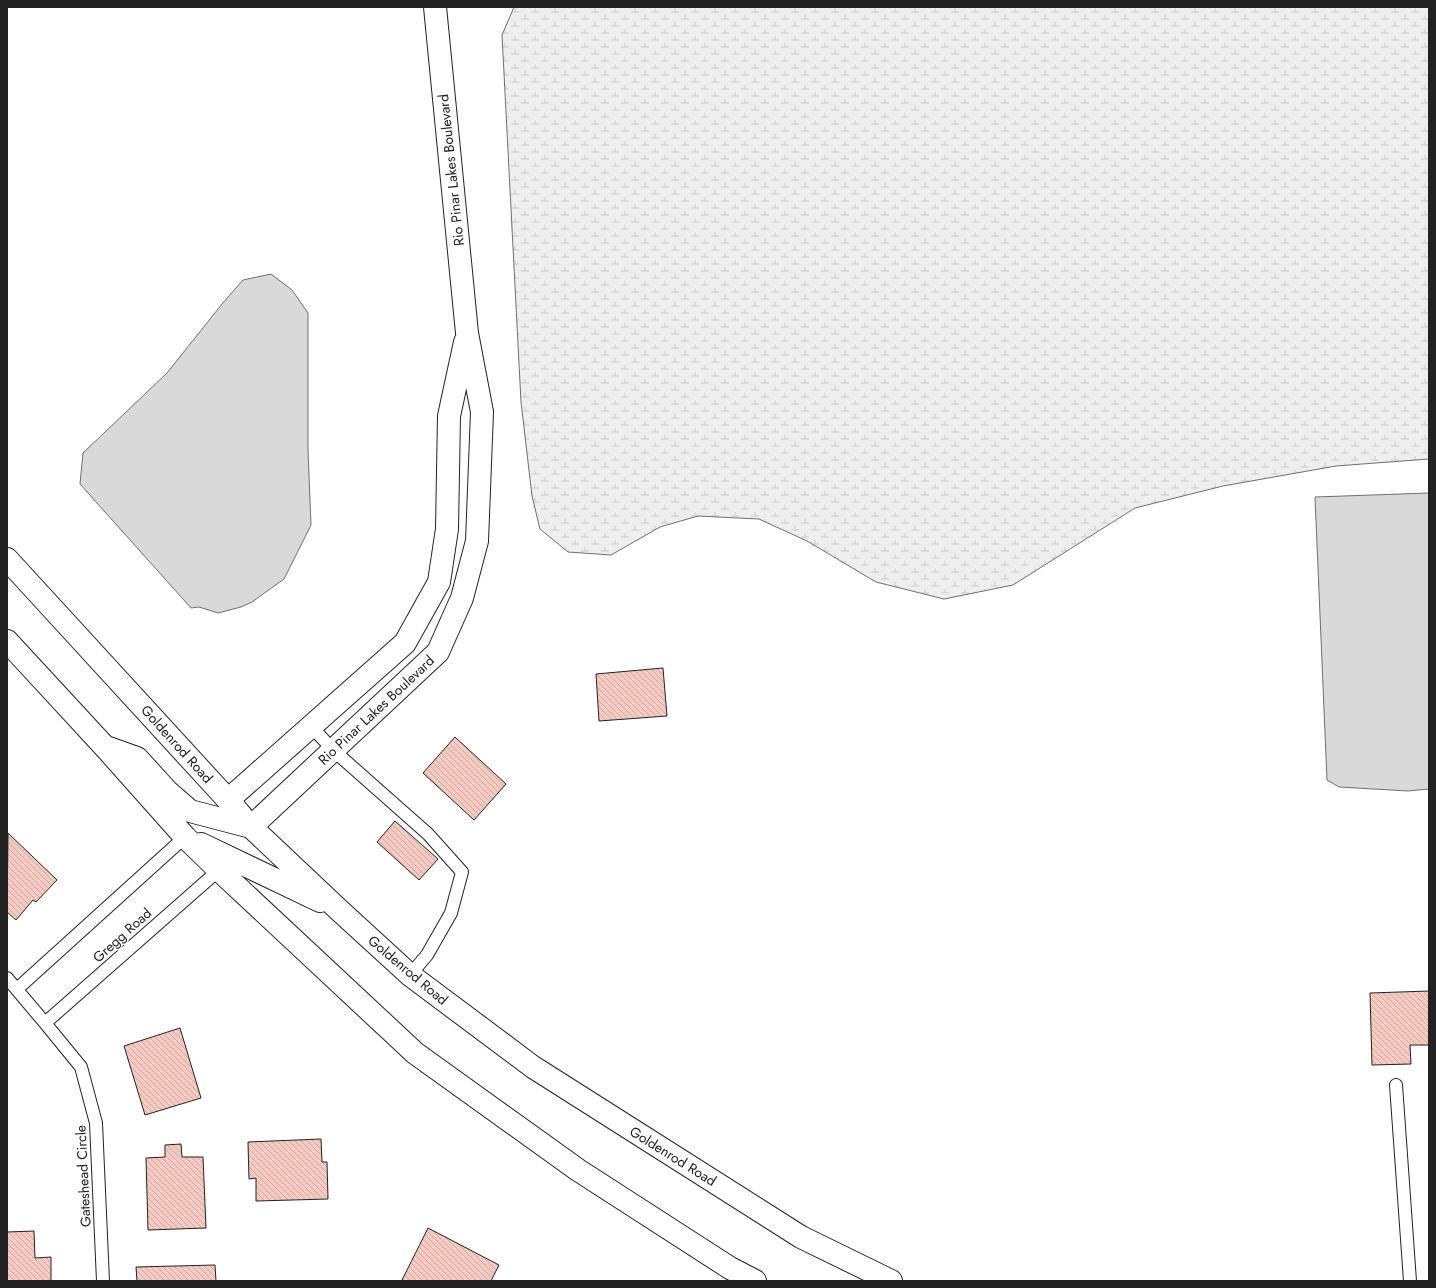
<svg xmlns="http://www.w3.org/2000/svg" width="1436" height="1288" font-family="Jost,sans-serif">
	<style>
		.wetland { fill: url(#wetland-marsh); stroke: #6f6f6f }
		.water { fill: #d9d9d9; stroke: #6f6f6f }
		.building { fill: url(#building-back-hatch); stroke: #222 }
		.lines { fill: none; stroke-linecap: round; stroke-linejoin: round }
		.service-casing { stroke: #222; stroke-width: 14 }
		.minor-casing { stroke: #222; stroke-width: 24 }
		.secondary-casing { stroke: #222; stroke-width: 24 }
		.service { stroke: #fff; stroke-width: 12 }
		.minor { stroke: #fff; stroke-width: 22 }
		.secondary { stroke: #fff; stroke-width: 22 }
		.labels { text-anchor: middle; stroke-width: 3; stroke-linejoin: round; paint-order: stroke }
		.street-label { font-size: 14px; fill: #222; stroke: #fff }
	</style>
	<defs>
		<pattern id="wetland-marsh" width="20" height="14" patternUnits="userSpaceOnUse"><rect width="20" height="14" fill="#eee"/><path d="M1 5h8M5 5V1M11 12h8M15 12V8" fill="none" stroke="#ccc"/></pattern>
		<pattern id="building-back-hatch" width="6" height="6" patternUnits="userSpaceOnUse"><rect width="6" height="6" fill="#f3c9c0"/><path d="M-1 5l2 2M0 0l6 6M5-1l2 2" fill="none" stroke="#d0aca5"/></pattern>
	</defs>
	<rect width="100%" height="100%" fill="#fff"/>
	<path class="wetland" d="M 514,7 L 1429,7 L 1429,459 L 1336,466 L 1223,486 L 1135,508 L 1013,585 L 944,599 L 876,582 L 807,541 L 759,519 L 698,516 L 660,527 L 611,555 L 568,552 L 540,529 L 532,496 L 521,402 L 502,35 Z"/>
	<path class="water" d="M 271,274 L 292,290 L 308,313 L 308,451 L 311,525 L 284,579 L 252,602 L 241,607 L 218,613 L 199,607 L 191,608 L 80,484 L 83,453 L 167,373 L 222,304 L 243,280 Z
		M 1429,493 L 1429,789 L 1408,791 L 1339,787 L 1327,780 L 1315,497 Z"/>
	<path class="building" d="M 663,668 L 667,716 L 599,721 L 596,674 Z
		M 455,737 L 506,784 L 474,820 L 423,773 Z
		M 395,821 L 438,859 L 419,880 L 377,842 Z
		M 8,833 L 57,880 L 36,902 L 33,900 L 16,920 L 7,912 Z
		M 1429,991 L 1429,1045 L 1410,1045 L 1411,1064 L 1372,1065 L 1370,993 Z
		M 180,1028 L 201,1098 L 145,1115 L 124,1046 Z
		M 321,1139 L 322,1162 L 327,1162 L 328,1199 L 256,1201 L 256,1178 L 249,1179 L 248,1142 Z
		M 181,1144 L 182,1157 L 203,1157 L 206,1228 L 148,1230 L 146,1158 L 165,1157 L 165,1145 Z
		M 428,1228 L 499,1265 L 491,1281 L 404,1281 L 402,1280 Z
		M 34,1231 L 35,1258 L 51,1257 L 51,1281 L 7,1281 L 7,1232 Z
		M 215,1265 L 216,1281 L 137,1281 L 136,1267 Z"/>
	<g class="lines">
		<g class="service-casing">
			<path id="service" d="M 311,726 L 333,750 L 428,834 L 462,872 L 451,913 L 427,955 L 410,975
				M 7,978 L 45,1023 L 81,1067 L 96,1123 L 103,1281
				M 17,989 L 185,837
				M 45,1023 L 219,870
				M 1396,1085 L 1410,1281"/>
		</g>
		<g class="minor-casing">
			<path id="minor" d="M 228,800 L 405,643 L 439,582 L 447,529 L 449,416 L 465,342
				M 251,827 L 438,652 L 462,598 L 477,541 L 482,412 L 467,333 L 435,7"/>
		</g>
		<g class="secondary-casing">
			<path id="secondary" d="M 7,559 L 228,800 L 251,827 L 339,910 L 410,975 L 533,1067 L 801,1237 L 891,1281
				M 7,641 L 104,746 L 185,837 L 219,870 L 415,1053 L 578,1170 L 730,1268 L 755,1281
				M 109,748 L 137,758 L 167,791 L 190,811 L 251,827
				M 201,844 L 320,901"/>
		</g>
		<use href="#service" class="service"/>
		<use href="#minor" class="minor"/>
		<use href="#secondary" class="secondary"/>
	</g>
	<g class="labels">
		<g class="street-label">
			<text transform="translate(451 170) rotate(-96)" y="5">Rio Pinar Lakes Boulevard</text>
			<text transform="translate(376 710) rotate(-43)" y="5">Rio Pinar Lakes Boulevard</text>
			<text transform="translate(177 744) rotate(48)" y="5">Goldenrod Road</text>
			<text transform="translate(122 935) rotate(-42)" y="5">Gregg Road</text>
			<text transform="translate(408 970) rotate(40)" y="5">Goldenrod Road</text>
			<text transform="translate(673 1156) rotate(32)" y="5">Goldenrod Road</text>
			<text transform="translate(83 1176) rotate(-93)" y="5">Gateshead Circle</text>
		</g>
	</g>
	<rect width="1436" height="1288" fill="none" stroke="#222222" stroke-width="16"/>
</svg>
